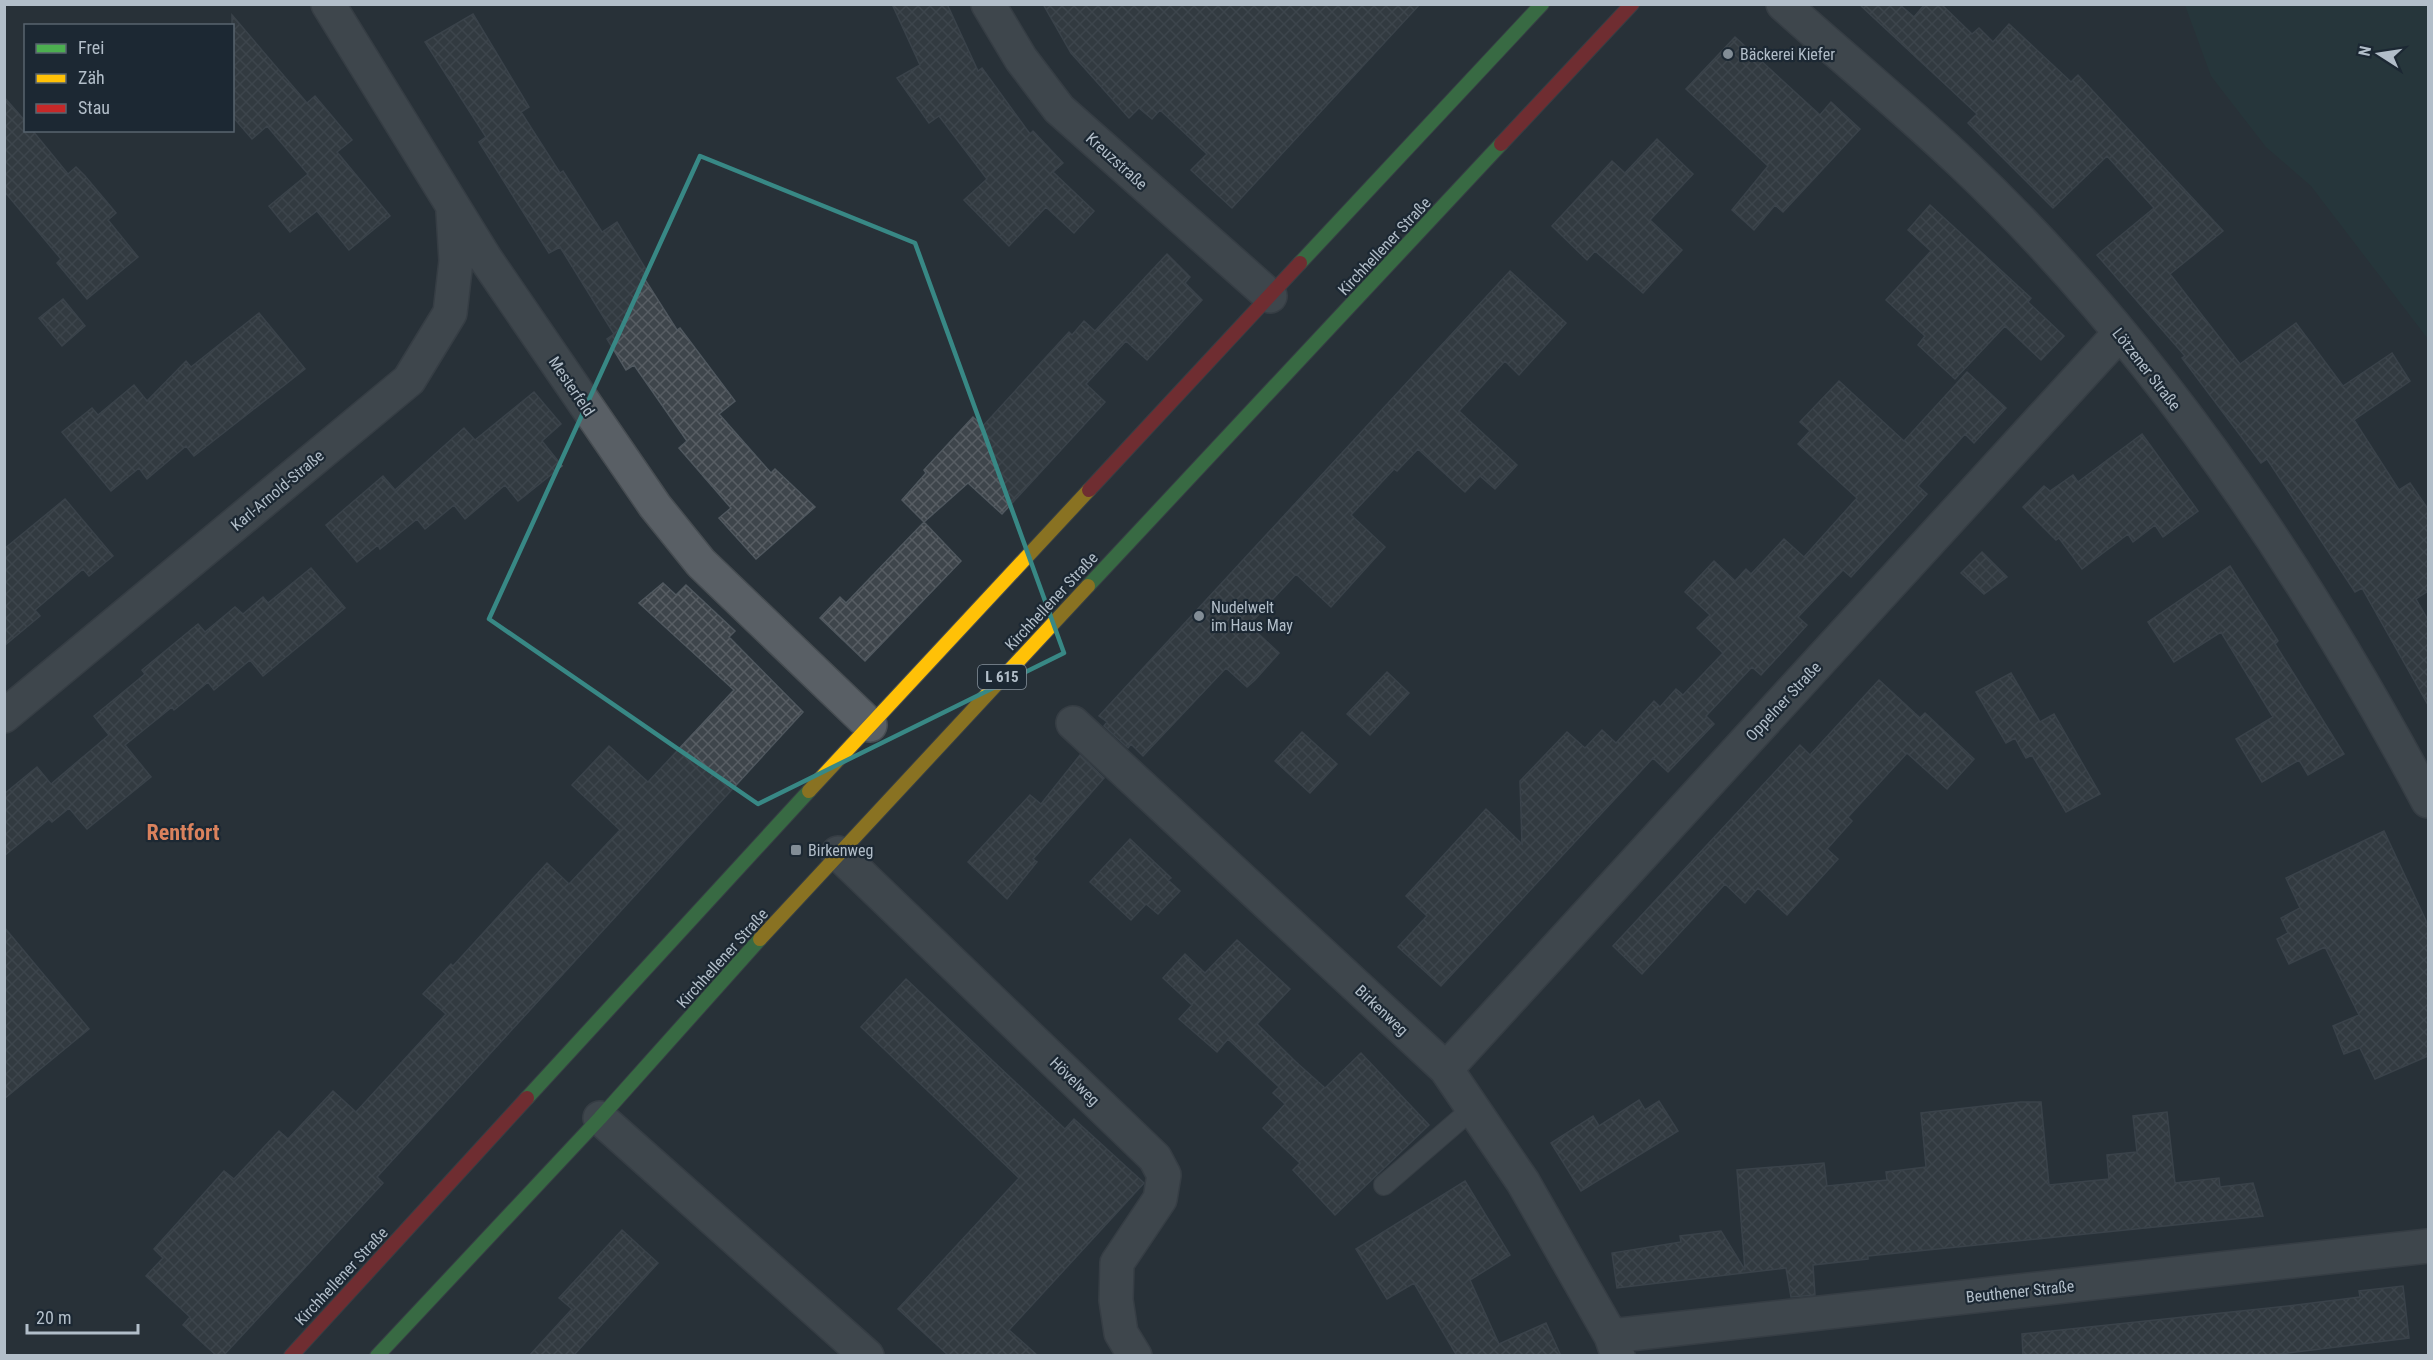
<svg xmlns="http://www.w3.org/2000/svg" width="2433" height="1360" font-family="'Roboto Condensed',sans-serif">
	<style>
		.green { fill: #253d3e }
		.building { fill: url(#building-cross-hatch); stroke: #50585f; stroke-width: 1.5 }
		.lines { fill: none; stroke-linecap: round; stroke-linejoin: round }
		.lane-casing { stroke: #474d52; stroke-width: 22 }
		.street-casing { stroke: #474d52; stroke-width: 36 }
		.fast-casing { stroke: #474d52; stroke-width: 16 }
		.slow-casing { stroke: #474d52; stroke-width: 16 }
		.jam-casing { stroke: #474d52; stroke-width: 16 }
		.lane { stroke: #595f65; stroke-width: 20 }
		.street { stroke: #595f65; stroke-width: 33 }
		.fast { stroke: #4caf50; stroke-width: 14 }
		.slow { stroke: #ffc107; stroke-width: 14 }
		.jam { stroke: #c62828; stroke-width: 14 }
		.marked { fill: none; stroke: #388885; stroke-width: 4.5; stroke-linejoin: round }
		.poi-dot { fill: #828d96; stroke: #1c2833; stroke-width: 2 }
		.labels { text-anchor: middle; stroke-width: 4.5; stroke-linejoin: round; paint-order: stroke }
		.shield { fill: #1c2833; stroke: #85919c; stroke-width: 1.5 }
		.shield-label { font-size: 15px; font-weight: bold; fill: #b2bec9 }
		.poi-label { font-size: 16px; fill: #b2bec9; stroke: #1c2833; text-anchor: start }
		.street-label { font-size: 16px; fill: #b2bec9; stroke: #1c2833 }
		.district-label { font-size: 22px; font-weight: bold; fill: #da825d; stroke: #1c2833 }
	</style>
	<defs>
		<pattern id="building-cross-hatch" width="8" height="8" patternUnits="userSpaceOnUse" patternTransform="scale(1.5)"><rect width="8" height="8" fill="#3e454b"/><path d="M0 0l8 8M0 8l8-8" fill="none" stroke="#585e64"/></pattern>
	</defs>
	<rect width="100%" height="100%" fill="#283138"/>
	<path class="green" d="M 2185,5 L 2428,5 L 2428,339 L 2311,186 L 2266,147 L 2211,76 Z"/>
	<path class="building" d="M 892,4 L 947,4 L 978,71 L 982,68 L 1030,134 L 1033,131 L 1063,163 L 1053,172 L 1094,211 L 1074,233 L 1046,207 L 1009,246 L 964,200 L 987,179 L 939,116 L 929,123 L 897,78 L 920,65 Z
		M 1043,4 L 1420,4 L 1232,208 L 1191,170 L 1207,154 L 1160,110 L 1152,119 L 1139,108 L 1129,118 L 1071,53 Z
		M 1859,4 L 1899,4 L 1914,17 L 1925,4 L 1941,4 L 1972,34 L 1979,28 L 1993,42 L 2009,24 L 2071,82 L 2078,75 L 2223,231 L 2170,274 L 2240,364 L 2296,323 L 2343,386 L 2392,353 L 2410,381 L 2354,420 L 2399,490 L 2410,483 L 2428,509 L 2428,591 L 2416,599 L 2428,620 L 2428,705 L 2362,588 L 2355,592 L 2267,459 L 2261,463 L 2182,358 L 2185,356 L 2097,255 L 2154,208 L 2107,156 L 2053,208 L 1968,123 L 1977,114 Z
		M 473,14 L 529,107 L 521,112 L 560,173 L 563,171 L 602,232 L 617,222 L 647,271 L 642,275 L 677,330 L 680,328 L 735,401 L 719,414 L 771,473 L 775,469 L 815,507 L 756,559 L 719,518 L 731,508 L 679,448 L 687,441 L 634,365 L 626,370 L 607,339 L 614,334 L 560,247 L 549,253 L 479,142 L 486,137 L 425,42 Z
		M 232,15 L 307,103 L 315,96 L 352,140 L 337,152 L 390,216 L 349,250 L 317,211 L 290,232 L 269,206 L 308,174 L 267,126 L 252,139 L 232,116 Z
		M 1735,37 L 1820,115 L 1831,102 L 1860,129 L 1783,212 L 1775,205 L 1754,230 L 1732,210 L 1768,166 L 1686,89 Z
		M 4,97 L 26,122 L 26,130 L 32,130 L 68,174 L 76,167 L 85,176 L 116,213 L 108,220 L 138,257 L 87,299 L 57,263 L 61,259 L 4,191 Z
		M 1657,139 L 1693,174 L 1650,220 L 1682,250 L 1643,293 L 1595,251 L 1587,260 L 1552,226 L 1612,161 L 1625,173 Z
		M 1930,205 L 2031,298 L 2028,302 L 2064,336 L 2041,360 L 2005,326 L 1955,379 L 1918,345 L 1925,336 L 1886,300 L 1931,251 L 1908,230 Z
		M 1167,254 L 1190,277 L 1185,283 L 1202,300 L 1147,360 L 1126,341 L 1086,384 L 1105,402 L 1002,514 L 968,483 L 924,522 L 902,500 L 926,473 L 924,470 L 973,417 L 983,426 L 1069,332 L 1072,335 L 1084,321 L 1095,331 Z
		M 1510,271 L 1566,323 L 1519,375 L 1505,361 L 1459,411 L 1517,465 L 1495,489 L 1480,476 L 1465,492 L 1418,449 L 1397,471 L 1394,469 L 1351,515 L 1385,547 L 1331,607 L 1296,574 L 1249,625 L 1279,653 L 1255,680 L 1247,687 L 1226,668 L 1143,756 L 1131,744 L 1128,748 L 1104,726 L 1107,722 L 1099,716 Z
		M 63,299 L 85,326 L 62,346 L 39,318 Z
		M 259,313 L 305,369 L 194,456 L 186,446 L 147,479 L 139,468 L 111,491 L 62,432 L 92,408 L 98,415 L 134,385 L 147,401 L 186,361 L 191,367 Z
		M 1967,372 L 2006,408 L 1974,443 L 1965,434 L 1918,486 L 1927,494 L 1851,577 L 1843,570 L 1798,617 L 1807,625 L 1761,675 L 1752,667 L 1706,716 L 1714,724 L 1668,772 L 1653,758 L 1441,986 L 1398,947 L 1427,916 L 1406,896 L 1486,809 L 1522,844 L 1520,781 L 1567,732 L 1585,748 L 1602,730 L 1616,743 L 1654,701 L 1660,707 L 1676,689 L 1683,695 L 1723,653 L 1697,628 L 1710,615 L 1685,592 L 1714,561 L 1735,581 L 1746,569 L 1751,574 L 1784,539 L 1804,557 L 1857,498 L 1798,444 L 1810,431 L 1800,422 L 1839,381 L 1904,441 Z
		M 534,392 L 561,424 L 542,441 L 562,466 L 522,498 L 518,501 L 505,485 L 465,519 L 454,505 L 425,529 L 417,519 L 380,549 L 378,545 L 357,562 L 326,525 L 383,476 L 395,490 L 464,428 L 475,440 Z
		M 2142,434 L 2198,511 L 2163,537 L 2155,525 L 2133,542 L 2128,534 L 2082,569 L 2059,538 L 2056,540 L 2023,507 L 2044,486 L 2050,491 L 2073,475 L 2078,482 Z
		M 65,499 L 113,556 L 89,576 L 83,569 L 35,610 L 40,616 L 4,646 L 4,549 Z
		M 924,522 L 961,561 L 865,661 L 820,618 L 840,597 L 846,603 Z
		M 1982,552 L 2007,577 L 1984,594 L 1961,573 Z
		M 2230,566 L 2278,641 L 2275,644 L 2344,754 L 2308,775 L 2299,760 L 2262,782 L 2236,739 L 2273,717 L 2221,632 L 2174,662 L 2148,622 Z
		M 311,568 L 345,608 L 263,676 L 250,660 L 214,690 L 208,682 L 174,710 L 172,707 L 125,745 L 151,777 L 87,829 L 69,808 L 52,822 L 49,819 L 4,856 L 4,794 L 37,767 L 51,784 L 109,735 L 94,716 L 145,674 L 142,670 L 198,624 L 205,632 L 235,607 L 243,614 L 263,597 L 268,603 Z
		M 663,583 L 676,595 L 686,585 L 735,631 L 729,637 L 803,712 L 377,1177 L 383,1183 L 223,1356 L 217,1356 L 183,1325 L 190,1317 L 146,1276 L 163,1258 L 154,1249 L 224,1171 L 234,1179 L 279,1131 L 288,1139 L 333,1091 L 356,1112 L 446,1014 L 423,994 L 451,964 L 453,966 L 547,863 L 569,884 L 620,830 L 572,785 L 609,746 L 648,782 L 734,690 L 639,603 Z
		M 1387,672 L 1409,693 L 1370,735 L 1347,714 Z
		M 2011,673 L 2040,722 L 2054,714 L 2100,794 L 2066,812 L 2032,755 L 2026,758 L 2015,738 L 2006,743 L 1976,692 Z
		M 1879,680 L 1920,718 L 1925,713 L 1974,759 L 1947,789 L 1907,753 L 1848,817 L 1852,821 L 1827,849 L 1838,859 L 1787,915 L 1758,888 L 1745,903 L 1725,884 L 1642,974 L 1613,946 L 1800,745 L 1810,755 Z
		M 1302,732 L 1337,764 L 1310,793 L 1275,761 Z
		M 1080,755 L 1104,778 L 1033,859 L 1037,862 L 1007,899 L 968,862 L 1030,795 L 1041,804 Z
		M 2384,831 L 2428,925 L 2428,1056 L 2375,1079 L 2360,1048 L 2344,1054 L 2333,1026 L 2359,1015 L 2325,947 L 2289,964 L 2277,939 L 2288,933 L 2281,918 L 2300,908 L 2286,878 Z
		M 1130,839 L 1171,878 L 1168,880 L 1180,891 L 1158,914 L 1146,904 L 1131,920 L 1090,882 Z
		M 4,927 L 89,1029 L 4,1099 Z
		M 1237,940 L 1290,989 L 1257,1024 L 1296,1062 L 1325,1088 L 1361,1053 L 1429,1125 L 1335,1215 L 1293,1170 L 1300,1163 L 1263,1128 L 1285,1104 L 1273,1093 L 1279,1087 L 1228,1039 L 1217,1052 L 1179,1019 L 1192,1005 L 1163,978 L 1185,954 L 1205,973 Z
		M 906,979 L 1065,1129 L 1074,1119 L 1144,1183 L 1009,1330 L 1038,1356 L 949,1356 L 898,1309 L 1019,1178 L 861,1027 Z
		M 1639,1100 L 1645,1110 L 1659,1101 L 1678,1131 L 1581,1191 L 1551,1143 L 1593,1116 L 1599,1126 Z
		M 2020,1102 L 2041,1102 L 2049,1185 L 2109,1179 L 2107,1155 L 2137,1152 L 2133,1116 L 2167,1112 L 2175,1183 L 2219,1178 L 2220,1187 L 2253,1183 L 2263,1216 L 1868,1256 L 1868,1259 L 1813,1265 L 1815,1295 L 1791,1297 L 1786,1268 L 1617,1288 L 1612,1253 L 1681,1242 L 1680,1236 L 1721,1231 L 1745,1270 L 1737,1170 L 1824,1163 L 1827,1186 L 1887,1180 L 1886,1172 L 1926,1167 L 1921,1113 Z
		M 1465,1181 L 1510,1255 L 1470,1280 L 1499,1344 L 1546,1323 L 1561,1356 L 1457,1356 L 1414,1283 L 1387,1299 L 1356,1249 Z
		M 622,1230 L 658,1263 L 573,1356 L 529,1356 L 572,1309 L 559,1298 Z
		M 2403,1286 L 2409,1338 L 2264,1356 L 2023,1356 L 2022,1334 L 2288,1306 L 2360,1297 L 2359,1291 Z"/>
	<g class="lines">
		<g class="lane-casing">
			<path id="lane" d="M 1384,1185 L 1472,1109"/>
		</g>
		<g class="street-casing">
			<path id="street" d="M 328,4 L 485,258 L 655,506 L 701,563 L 870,725
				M 988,4 L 1021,59 L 1059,109 L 1270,296
				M 1783,4 C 1842,57 1904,108 1962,163 C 2152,342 2306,572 2428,801
				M 4,716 L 409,380 L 450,313 L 456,261 L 453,212
				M 1073,723 L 1446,1069 L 1523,1182 L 1611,1336 L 1618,1356
				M 838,853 L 1155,1158 L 1164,1175 L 1160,1199 L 1117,1263 L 1116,1300 L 1121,1333 L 1135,1356
				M 1446,1069 L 2120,333
				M 600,1118 L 867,1356
				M 1611,1336 L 2428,1246"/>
		</g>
		<g class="fast-casing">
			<path id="fast" d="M 1300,263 L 1542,4
				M 1088,586 L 1501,144
				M 527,1098 L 809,791
				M 377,1356 L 600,1118 L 760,939"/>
		</g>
		<g class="slow-casing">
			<path id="slow" d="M 809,791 L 1089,490
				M 760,939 L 1088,586"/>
		</g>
		<g class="jam-casing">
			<path id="jam" d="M 1501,144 L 1632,4
				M 1089,490 L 1300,263
				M 291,1356 L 527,1098"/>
		</g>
		<use href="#lane" class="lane"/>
		<use href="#street" class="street"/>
		<use href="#fast" class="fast"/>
		<use href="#slow" class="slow"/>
		<use href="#jam" class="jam"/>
	</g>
	<path d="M0 0H2433V1360H0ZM 700,156 L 915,243 L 1064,653 L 758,804 L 489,619 Z" fill="#283138" fill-opacity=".55" fill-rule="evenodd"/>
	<path class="marked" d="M 700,156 L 915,243 L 1064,653 L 758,804 L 489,619 Z"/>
	<g class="poi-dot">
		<circle cx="1728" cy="54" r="6"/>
		<circle cx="1199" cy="616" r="6"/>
		<rect x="790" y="844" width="12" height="12" rx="3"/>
	</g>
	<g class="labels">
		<rect class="shield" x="978" y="665" width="48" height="24" rx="4.5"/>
		<g class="shield-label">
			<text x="1002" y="682">L 615</text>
		</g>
		<g class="poi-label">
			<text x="1740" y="60">Bäckerei Kiefer</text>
			<text x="1211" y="613">Nudelwelt<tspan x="1211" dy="18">im Haus May</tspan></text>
			<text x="808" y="856">Birkenweg</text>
		</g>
		<g class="street-label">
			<text transform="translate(1117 161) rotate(42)" y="6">Kreuzstraße</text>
			<text transform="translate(1384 246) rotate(-47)" y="6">Kirchhellener Straße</text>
			<text transform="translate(2147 369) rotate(52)" y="6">Lötzener Straße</text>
			<text transform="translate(572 386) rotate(56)" y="6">Mesterfeld</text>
			<text transform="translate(277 490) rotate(-40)" y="6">Karl-Arnold-Straße</text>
			<text transform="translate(1051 601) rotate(-47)" y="6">Kirchhellener Straße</text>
			<text transform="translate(1783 701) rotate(-47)" y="6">Oppelner Straße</text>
			<text transform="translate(722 958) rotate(-48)" y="6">Kirchhellener Straße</text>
			<text transform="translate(1382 1010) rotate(43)" y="6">Birkenweg</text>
			<text transform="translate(1075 1081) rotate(44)" y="6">Hövelweg</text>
			<text transform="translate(341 1276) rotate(-47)" y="6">Kirchhellener Straße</text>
			<text transform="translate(2020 1291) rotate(-6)" y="6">Beuthener Straße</text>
		</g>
		<g class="district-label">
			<text x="183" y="840">Rentfort</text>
		</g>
	</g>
	<rect width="2433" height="1360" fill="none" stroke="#b2bec9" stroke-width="12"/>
	<rect x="24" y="24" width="210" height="108" fill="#1c2833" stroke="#58646f" stroke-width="1.5"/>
	<rect x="36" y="44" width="30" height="9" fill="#4caf50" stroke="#58646f" stroke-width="1.5"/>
	<text x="78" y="54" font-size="18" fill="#b2bec9">Frei</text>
	<rect x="36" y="74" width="30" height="9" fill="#ffc107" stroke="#58646f" stroke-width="1.5"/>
	<text x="78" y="84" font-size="18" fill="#b2bec9">Zäh</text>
	<rect x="36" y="104" width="30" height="9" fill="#c62828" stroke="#58646f" stroke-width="1.5"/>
	<text x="78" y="114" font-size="18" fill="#b2bec9">Stau</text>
	<g transform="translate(2379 54) rotate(282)" stroke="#1c2833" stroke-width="4.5" paint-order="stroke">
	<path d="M0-4.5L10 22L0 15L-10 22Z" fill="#b2bec9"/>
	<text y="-9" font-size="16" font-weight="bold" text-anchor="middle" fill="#b2bec9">N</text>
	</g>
	<path d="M27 1324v9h111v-9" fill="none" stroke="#b2bec9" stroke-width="3"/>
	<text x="36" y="1324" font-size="18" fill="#b2bec9" stroke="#1c2833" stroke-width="4.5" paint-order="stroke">20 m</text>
</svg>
